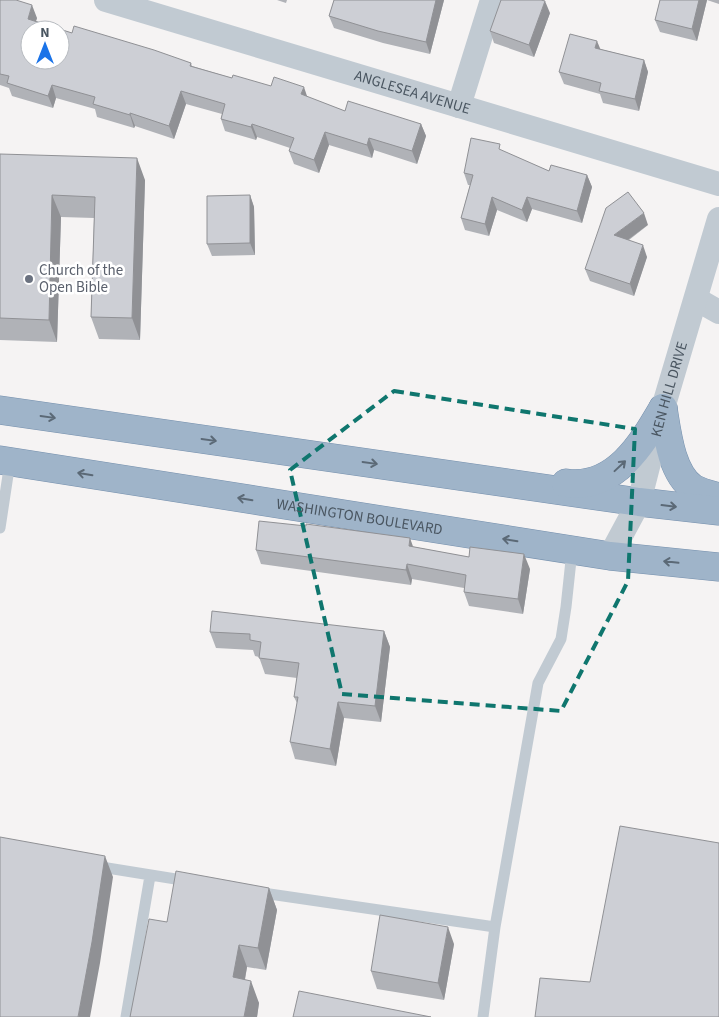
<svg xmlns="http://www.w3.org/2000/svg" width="719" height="1017" font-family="'Source Sans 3',sans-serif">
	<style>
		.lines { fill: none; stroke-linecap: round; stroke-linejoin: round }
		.trunk-casing { stroke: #7690ad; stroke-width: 29 }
		.service { stroke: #c1cad2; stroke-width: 11 }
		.minor { stroke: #c1cad2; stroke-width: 24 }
		.trunk { stroke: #9fb4c9; stroke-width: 28 }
		.wall { fill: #b0b2b7 }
		.shaded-wall { fill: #909195 }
		.building { fill: #cdcfd5; stroke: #909195; fill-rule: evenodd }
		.oneway { stroke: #5b6976 }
		.marked { fill: none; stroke: #0f766e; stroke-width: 4; stroke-dasharray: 10 6; stroke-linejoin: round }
		.worship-dot { fill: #6b7280; stroke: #fff; stroke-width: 2 }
		.labels { text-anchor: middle; stroke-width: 5; stroke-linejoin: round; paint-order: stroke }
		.street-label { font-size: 15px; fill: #4a5661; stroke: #fff }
		.worship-label { font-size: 15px; fill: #5b616d; stroke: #fff; text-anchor: start }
	</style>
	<rect width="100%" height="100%" fill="#f5f3f3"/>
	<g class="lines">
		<g class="trunk-casing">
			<g id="trunk">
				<path d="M 663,408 C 667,432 671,473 693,488 C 700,492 711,495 719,497"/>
				<path d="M 0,410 L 639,502 L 719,511"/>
				<path id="s3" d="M 0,460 L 610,556 L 719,567"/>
				<path d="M 566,483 C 615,490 642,444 663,408"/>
			</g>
		</g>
		<path class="service" d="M 0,528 L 10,462
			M 95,866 L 188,881
			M 256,892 L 495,927 L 538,683 L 561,639 L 566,607 L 572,551
			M 126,1017 L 150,876
			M 483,1017 L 495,927"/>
		<g class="minor">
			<path id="s1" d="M 106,0 L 719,184"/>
			<path d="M 459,106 L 492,0"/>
			<path d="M 696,299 L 719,312"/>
			<path id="s2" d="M 610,556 L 639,502 L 663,408 L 719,219"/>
		</g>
		<use href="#trunk" class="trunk"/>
	</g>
	<path class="wall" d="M 0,0 L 37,18 L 36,21 L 72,33 L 191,63 L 192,66 L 232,78 L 307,97 L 345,111 L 421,124 L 426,136 L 417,164 L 374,150 L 372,158 L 329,145 L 319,173 L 294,164 L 289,151 L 290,148 L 257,137 L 256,140 L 225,131 L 221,119 L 222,114 L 186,104 L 174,139 L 135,126 L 134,128 L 97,117 L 95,109 L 56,98 L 53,108 L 12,96 L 9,88 L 0,85 Z
		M 277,0 L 287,0 L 286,3 Z
		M 334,0 L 444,0 L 430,54 L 383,43 L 334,28 L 329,16 Z
		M 660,0 L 719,0 L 719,4 L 707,0 L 697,41 L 660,32 L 655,20 Z
		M 550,13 L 534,57 L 494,43 L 490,31 Z
		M 600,49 L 644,60 L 648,72 L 639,111 L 603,103 L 600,94 L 564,84 L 559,72 Z
		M 502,151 L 549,171 L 587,175 L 592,187 L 582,223 L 532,209 L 527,222 L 497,210 L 489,236 L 465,230 L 461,218 L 470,185 L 468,185 L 464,173 Z
		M 0,154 L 145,180 L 140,340 L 99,339 L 91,317 L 94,218 L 61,217 L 57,342 L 0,340 Z
		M 250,195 L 254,207 L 255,255 L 212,256 L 207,244 Z
		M 648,225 L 629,240 L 647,257 L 634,296 L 590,281 L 585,269 Z
		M 306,526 L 530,569 L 523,614 L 469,606 L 464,592 L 464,588 L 412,579 L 411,585 L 261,564 L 256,550 Z
		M 384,631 L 390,647 L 381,722 L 344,718 L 336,766 L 295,759 L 290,742 L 297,703 L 294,697 L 297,678 L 265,674 L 259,657 L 255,656 L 253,650 L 216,648 L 210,632 Z
		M 269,888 L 277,910 L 266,970 L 247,967 L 245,980 L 259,1003 L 257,1017 L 130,1017 L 167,922 Z
		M 454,944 L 444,1000 L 377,989 L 371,971 Z"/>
	<path class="shaded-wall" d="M 436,0 L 444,0 L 430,54 L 426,42 Z
		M 699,0 L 707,0 L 697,41 L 692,29 Z
		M 545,1 L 550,13 L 534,57 L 529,45 Z
		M 32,5 L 37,18 L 33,30 L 28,19 Z
		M 597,41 L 602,53 L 595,48 Z
		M 644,60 L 648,72 L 639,111 L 635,99 Z
		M 52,85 L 56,98 L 53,108 L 48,96 Z
		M 304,87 L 308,99 L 301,94 Z
		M 181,91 L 186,104 L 174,139 L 169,126 Z
		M 130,113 L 135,126 L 134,128 L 130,115 Z
		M 252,124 L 257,137 L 256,140 L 251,127 Z
		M 421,124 L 426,136 L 417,164 L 412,151 Z
		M 325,132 L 329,145 L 319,173 L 314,160 Z
		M 369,138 L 374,150 L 372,158 L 367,145 Z
		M 137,158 L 145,180 L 140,340 L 132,318 Z
		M 587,175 L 592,187 L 582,223 L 577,211 Z
		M 52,195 L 61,217 L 57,342 L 49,320 Z
		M 250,195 L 254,207 L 255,255 L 250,243 Z
		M 492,197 L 497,210 L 489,236 L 485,224 Z
		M 527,197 L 532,209 L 527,222 L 522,210 Z
		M 644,213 L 648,225 L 618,247 L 614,235 Z
		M 643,245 L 647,257 L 634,296 L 630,284 Z
		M 410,538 L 415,552 L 409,546 Z
		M 524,554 L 530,569 L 523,614 L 518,599 Z
		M 407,564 L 412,579 L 411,585 L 406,570 Z
		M 384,631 L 390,647 L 381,722 L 375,706 Z
		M 338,702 L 344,718 L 336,766 L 330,749 Z
		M 105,856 L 113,877 L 100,963 L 90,1017 L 78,1017 Z
		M 269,888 L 277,910 L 266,970 L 258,948 Z
		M 448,927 L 454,944 L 444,1000 L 438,983 Z
		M 239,945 L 247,967 L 241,1000 L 233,977 Z
		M 251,981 L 259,1003 L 257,1017 L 244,1017 Z"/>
	<path class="building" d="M 0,0 L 16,0 L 32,5 L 28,19 L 72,33 L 74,26 L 154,50 L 191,63 L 190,66 L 232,78 L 233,75 L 271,86 L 274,77 L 304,87 L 301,94 L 345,111 L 348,101 L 421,124 L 412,151 L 369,138 L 367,145 L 325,132 L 314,160 L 289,151 L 294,138 L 252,124 L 251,127 L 221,119 L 225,104 L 181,91 L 169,126 L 130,113 L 130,115 L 93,104 L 95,97 L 52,85 L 48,96 L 7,83 L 9,76 L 0,74 ZM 30,30 L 60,30 L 60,60 L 30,60 Z
		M 334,0 L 436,0 L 426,42 L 378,31 L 329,16 Z
		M 501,0 L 541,0 L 545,1 L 529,45 L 490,31 Z
		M 660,0 L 699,0 L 692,29 L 655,20 Z
		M 570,34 L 597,41 L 595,48 L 644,60 L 635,99 L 599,91 L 601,83 L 559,72 Z
		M 471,138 L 500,144 L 499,149 L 549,171 L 551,165 L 587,175 L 577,211 L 527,197 L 522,210 L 492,197 L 485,224 L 461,218 L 473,175 L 464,173 Z
		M 0,154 L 137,158 L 132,318 L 91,317 L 95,197 L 52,195 L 49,320 L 0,318 Z
		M 628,192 L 644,213 L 614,235 L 643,245 L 630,284 L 585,269 L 606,208 Z
		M 250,195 L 250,243 L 207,244 L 207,196 Z
		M 259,521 L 306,526 L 306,524 L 410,538 L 409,546 L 469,557 L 470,547 L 524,554 L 518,599 L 464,592 L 466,575 L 407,564 L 406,570 L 256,550 Z
		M 212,611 L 384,631 L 375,706 L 338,702 L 330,749 L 290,742 L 298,697 L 294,697 L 299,663 L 259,658 L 261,642 L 250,640 L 250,634 L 210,632 Z
		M 620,826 L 719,843 L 719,1017 L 535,1017 L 540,978 L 590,982 Z
		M 0,837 L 105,856 L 92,942 L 78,1017 L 0,1017 Z
		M 176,871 L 269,888 L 258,948 L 239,945 L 233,977 L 251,981 L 244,1017 L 130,1017 L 149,919 L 167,922 Z
		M 380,915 L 448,927 L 438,983 L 371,971 Z
		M 299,991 L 431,1017 L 293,1017 Z"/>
	<defs><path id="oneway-shaft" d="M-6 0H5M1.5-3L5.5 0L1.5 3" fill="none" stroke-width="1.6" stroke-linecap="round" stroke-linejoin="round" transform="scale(1.25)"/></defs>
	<g class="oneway">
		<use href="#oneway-shaft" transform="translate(48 417) rotate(8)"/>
		<use href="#oneway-shaft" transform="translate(209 440) rotate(8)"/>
		<use href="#oneway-shaft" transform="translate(370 463) rotate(8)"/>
		<use href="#oneway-shaft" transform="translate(620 466) rotate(-43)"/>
		<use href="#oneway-shaft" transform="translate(85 474) rotate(-171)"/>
		<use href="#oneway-shaft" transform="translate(245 499) rotate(-171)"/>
		<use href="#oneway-shaft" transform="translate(669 506) rotate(7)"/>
		<use href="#oneway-shaft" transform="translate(510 540) rotate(-171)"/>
		<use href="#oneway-shaft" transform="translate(671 562) rotate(-174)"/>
	</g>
	<path class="marked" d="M 394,391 L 635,429 L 628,581 L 561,711 L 342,694 L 290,470 Z"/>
	<circle class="worship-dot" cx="29" cy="279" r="5"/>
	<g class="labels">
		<g class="street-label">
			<text dy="5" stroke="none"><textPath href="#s1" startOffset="320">ANGLESEA AVENUE</textPath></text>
			<text dy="5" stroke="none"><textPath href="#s2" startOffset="178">KEN HILL DRIVE</textPath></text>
			<text dy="5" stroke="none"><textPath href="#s3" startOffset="364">WASHINGTON BOULEVARD</textPath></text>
		</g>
		<g class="worship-label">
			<text x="39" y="275">Church of the<tspan x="39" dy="17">Open Bible</tspan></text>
		</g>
	</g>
	<g transform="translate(45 45)"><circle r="24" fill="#ffffff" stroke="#b7bbc0"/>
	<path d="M0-4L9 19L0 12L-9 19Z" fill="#1a73e8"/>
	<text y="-8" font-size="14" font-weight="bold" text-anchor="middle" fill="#4a5661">N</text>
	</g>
</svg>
